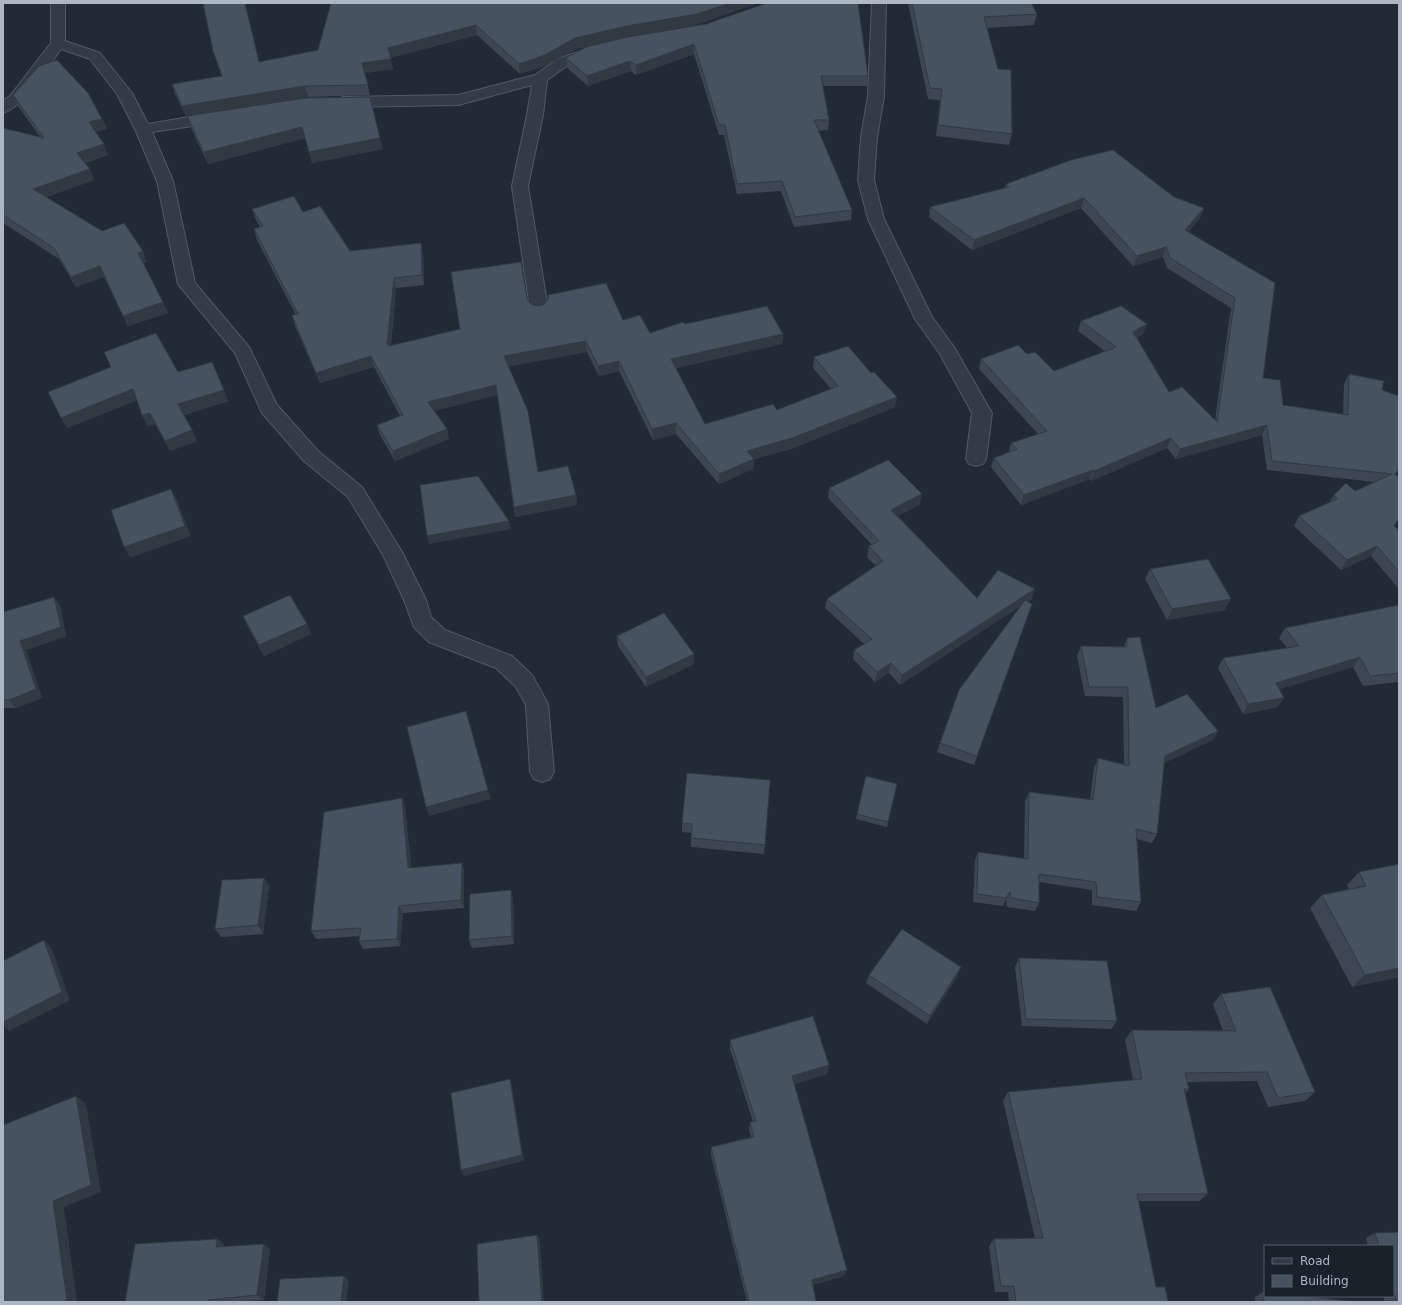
<svg xmlns="http://www.w3.org/2000/svg" width="1402" height="1305" font-family="'DejaVu Sans',sans-serif">
	<style>
		.lines { fill: none; stroke-linecap: round; stroke-linejoin: round }
		.minor-casing { stroke: #515a64; stroke-width: 2 }
		.minor { fill: #333c46; fill-rule: evenodd }
		.wall { fill: #3c4753 }
		.shaded-wall { fill: #313943 }
		.building { fill: #465260; stroke: #313943 }
	</style>
	<rect width="100%" height="100%" fill="#202b36"/>
	<g class="lines">
		<g class="minor-casing">
			<path id="minor" d="M 51,3 L 65,3 L 65,41 L 100,53 L 132,93 L 148,124 L 219,112 L 224,114 L 227,117 L 224,120 L 219,122 L 152,132 L 173,181 L 195,283 L 249,347 L 277,405 L 318,451 L 362,487 L 402,552 L 426,600 L 431,617 L 445,630 L 512,656 L 532,675 L 548,704 L 554,772 L 550,779 L 542,782 L 534,779 L 530,772 L 526,705 L 516,687 L 496,668 L 429,642 L 414,627 L 404,600 L 383,555 L 348,497 L 304,461 L 262,413 L 235,353 L 178,284 L 157,181 L 135,129 L 117,94 L 90,59 L 61,49 C 48,66 24,107 3,113 L 3,101 L 10,96 L 51,43 Z
				M 872,3 L 886,3 L 884,96 L 877,137 L 874,180 L 884,219 L 932,317 L 954,347 L 992,413 L 986,459 L 983,464 L 976,466 L 969,464 L 966,459 L 972,413 L 940,354 L 915,319 L 868,219 L 858,180 L 861,137 L 868,96 Z
				M 594,46 L 599,47 L 601,50 L 599,53 L 568,65 L 547,80 L 543,115 L 528,186 L 548,309 L 545,313 L 539,315 L 533,313 L 530,309 L 512,186 L 527,115 L 532,85 L 458,105 L 343,107 L 338,105 L 335,102 L 338,99 L 343,97 L 458,95 L 535,75 L 558,59 Z"/>
		</g>
		<use href="#minor" class="minor"/>
	</g>
	<path class="wall" d="M 331,3 L 697,25 L 628,37 L 576,49 L 547,65 L 520,74 L 477,35 L 390,58 L 393,69 L 365,73 L 370,95 L 308,97 L 186,116 L 175,94 L 172,84 L 222,76 L 213,51 L 260,62 L 318,50 Z
		M 908,3 L 1031,3 L 1037,14 L 1034,25 L 987,28 L 1012,134 L 1009,145 L 936,136 L 940,100 L 928,99 Z
		M 706,24 L 868,76 L 867,86 L 822,86 L 829,120 L 828,130 L 818,131 L 852,210 L 851,220 L 794,227 L 781,191 L 737,194 L 724,135 L 719,135 L 694,54 L 636,75 L 631,71 L 588,86 L 567,68 L 566,58 Z
		M 13,95 L 102,119 L 107,129 L 96,132 L 108,155 L 85,163 L 94,180 L 46,197 L 147,262 L 143,263 L 163,302 L 168,313 L 128,326 L 104,277 L 76,287 L 59,259 L 3,223 L 3,128 L 41,138 L 18,106 Z
		M 305,98 L 383,149 L 312,163 L 305,138 L 208,164 L 191,128 L 187,116 Z
		M 1006,184 L 1174,197 L 1204,208 L 1200,218 L 1188,232 L 1275,283 L 1263,378 L 1283,405 L 1343,414 L 1344,384 L 1349,374 L 1382,390 L 1395,475 L 1394,526 L 1399,530 L 1399,589 L 1371,556 L 1341,570 L 1294,526 L 1299,516 L 1329,503 L 1334,495 L 1355,491 L 1374,482 L 1267,470 L 1262,435 L 1176,459 L 1167,448 L 1091,481 L 1090,479 L 1021,505 L 991,467 L 994,458 L 1009,452 L 1011,443 L 1038,434 L 979,369 L 981,359 L 1027,354 L 1054,371 L 1105,351 L 1078,331 L 1081,321 L 1143,334 L 1137,338 L 1169,392 L 1215,420 L 1231,308 L 1167,268 L 1163,257 L 1133,266 L 1081,208 L 972,250 L 929,217 L 930,207 L 1005,188 Z
		M 252,209 L 303,212 L 350,251 L 421,243 L 423,254 L 424,285 L 396,288 L 391,346 L 460,329 L 527,299 L 531,304 L 538,306 L 623,320 L 650,333 L 685,324 L 783,334 L 782,344 L 676,368 L 705,424 L 777,410 L 831,389 L 813,368 L 814,357 L 895,407 L 791,449 L 754,459 L 753,469 L 719,484 L 676,434 L 653,440 L 619,371 L 599,376 L 587,352 L 509,366 L 538,472 L 576,495 L 577,505 L 515,517 L 497,395 L 434,411 L 447,429 L 449,439 L 395,461 L 380,435 L 377,425 L 400,416 L 374,367 L 320,383 L 295,326 L 292,315 L 296,315 L 257,240 L 254,229 L 260,227 L 256,220 Z
		M 178,372 L 228,401 L 184,415 L 192,430 L 197,441 L 170,451 L 155,424 L 148,426 L 142,415 L 137,400 L 67,428 L 61,418 Z
		M 829,488 L 920,504 L 898,516 L 977,598 L 1032,599 L 1028,601 L 1029,613 L 974,765 L 937,752 L 940,743 L 1021,605 L 900,685 L 889,673 L 875,682 L 853,659 L 854,650 L 864,644 L 825,608 L 827,599 L 876,566 L 867,557 L 869,546 L 872,545 L 828,498 Z
		M 1150,569 L 1225,610 L 1167,620 L 1145,579 Z
		M 54,597 L 60,606 L 66,636 L 26,650 L 42,698 L 16,708 L 4,708 L 3,707 L 3,612 Z
		M 1399,605 L 1399,682 L 1363,686 L 1353,667 L 1280,689 L 1278,707 L 1243,714 L 1218,668 L 1223,658 L 1287,648 L 1279,638 L 1285,628 Z
		M 243,616 L 307,624 L 311,634 L 264,656 L 248,627 Z
		M 617,636 L 694,664 L 646,687 L 618,646 Z
		M 1127,638 L 1156,708 L 1218,731 L 1213,740 L 1164,763 L 1157,834 L 1152,843 L 1137,839 L 1141,902 L 1136,911 L 1092,905 L 1092,890 L 1039,882 L 1039,903 L 1035,911 L 1007,907 L 1006,900 L 1003,906 L 973,902 L 975,860 L 978,852 L 1024,859 L 1025,801 L 1029,792 L 1090,799 L 1094,768 L 1098,758 L 1124,764 L 1123,697 L 1085,696 L 1077,656 L 1081,646 L 1124,647 Z
		M 866,776 L 897,784 L 887,827 L 856,819 Z
		M 770,780 L 764,854 L 691,847 L 691,833 L 682,832 L 682,823 Z
		M 402,798 L 405,806 L 411,868 L 462,863 L 464,871 L 464,908 L 403,913 L 400,946 L 363,949 L 359,941 L 360,936 L 316,939 L 311,931 Z
		M 1399,864 L 1399,977 L 1352,987 L 1310,908 L 1322,895 L 1349,889 L 1347,885 L 1359,872 Z
		M 264,878 L 269,886 L 263,934 L 221,937 L 215,929 Z
		M 513,899 L 514,944 L 472,948 L 469,940 Z
		M 1019,958 L 1117,1021 L 1111,1029 L 1022,1026 L 1015,967 Z
		M 869,975 L 958,975 L 927,1024 L 866,983 Z
		M 1221,994 L 1315,1092 L 1305,1101 L 1268,1107 L 1257,1081 L 1187,1082 L 1189,1089 L 1185,1093 L 1208,1194 L 1199,1201 L 1139,1201 L 1156,1287 L 1168,1302 L 1009,1302 L 1008,1292 L 995,1292 L 989,1246 L 994,1239 L 1035,1238 L 1003,1101 L 1008,1092 L 1133,1080 L 1125,1040 L 1132,1030 L 1223,1031 L 1213,1004 Z
		M 730,1040 L 829,1065 L 827,1074 L 794,1084 L 844,1276 L 813,1285 L 816,1302 L 747,1302 L 711,1155 L 711,1147 L 751,1137 L 749,1130 L 750,1122 L 753,1122 L 730,1049 Z
		M 1399,1232 L 1399,1302 L 1385,1302 L 1383,1296 L 1393,1296 L 1393,1246 L 1368,1246 L 1366,1238 L 1375,1233 Z
		M 217,1239 L 224,1244 L 223,1246 L 270,1249 L 264,1300 L 237,1302 L 125,1302 Z
		M 1263,1292 L 1360,1302 L 1255,1302 L 1255,1297 Z"/>
	<path class="shaded-wall" d="M 245,3 L 262,72 L 259,62 Z
		M 730,3 L 759,3 L 697,25 L 628,37 L 576,49 L 547,65 L 520,74 L 519,64 L 575,38 Z
		M 476,25 L 477,35 L 390,58 L 388,48 Z
		M 694,44 L 694,54 L 636,75 L 636,65 Z
		M 391,59 L 393,69 L 365,73 L 362,63 Z
		M 630,61 L 631,71 L 588,86 L 587,76 Z
		M 305,86 L 308,97 L 186,116 L 182,106 Z
		M 102,119 L 107,129 L 93,133 L 89,122 Z
		M 302,127 L 305,138 L 208,164 L 204,152 Z
		M 380,138 L 383,149 L 312,163 L 309,152 Z
		M 104,144 L 108,155 L 82,163 L 77,153 Z
		M 90,169 L 94,180 L 39,200 L 33,189 Z
		M 1084,198 L 1081,208 L 972,250 L 974,240 Z
		M 1204,208 L 1200,218 L 1182,240 L 1185,230 Z
		M 421,243 L 423,254 L 424,285 L 422,275 Z
		M 1166,247 L 1163,257 L 1133,266 L 1137,256 Z
		M 143,251 L 147,262 L 142,264 L 138,253 Z
		M 100,266 L 104,277 L 76,287 L 71,277 Z
		M 394,278 L 396,288 L 390,354 L 387,344 Z
		M 163,302 L 168,313 L 128,326 L 123,316 Z
		M 1147,324 L 1143,334 L 1130,342 L 1133,332 Z
		M 783,334 L 782,344 L 671,369 L 671,359 Z
		M 586,341 L 587,352 L 506,367 L 504,356 Z
		M 371,356 L 374,367 L 320,383 L 316,373 Z
		M 619,361 L 619,371 L 599,376 L 598,366 Z
		M 496,385 L 498,395 L 430,412 L 428,402 Z
		M 133,389 L 138,400 L 67,428 L 61,418 Z
		M 224,390 L 228,401 L 182,415 L 178,404 Z
		M 897,397 L 895,407 L 791,449 L 754,459 L 753,469 L 719,484 L 719,474 L 747,451 Z
		M 150,413 L 155,424 L 148,426 L 142,415 Z
		M 676,423 L 676,434 L 653,440 L 652,429 Z
		M 1267,425 L 1262,435 L 1176,459 L 1180,449 Z
		M 447,429 L 449,439 L 395,461 L 393,451 Z
		M 192,430 L 197,441 L 170,451 L 165,441 Z
		M 1171,438 L 1167,448 L 1091,481 L 1094,471 Z
		M 1093,470 L 1090,479 L 1021,505 L 1024,495 Z
		M 171,489 L 177,500 L 191,536 L 130,558 L 124,547 Z
		M 922,494 L 920,504 L 890,520 L 891,510 Z
		M 576,495 L 577,505 L 515,517 L 514,507 Z
		M 509,521 L 511,529 L 429,544 L 427,536 Z
		M 1377,546 L 1371,556 L 1341,570 L 1347,560 Z
		M 1035,589 L 1032,599 L 900,685 L 902,675 Z
		M 54,597 L 60,606 L 66,636 L 26,650 L 42,698 L 16,708 L 9,700 L 20,641 Z
		M 1231,599 L 1225,610 L 1167,620 L 1172,609 Z
		M 307,624 L 311,634 L 264,656 L 259,645 Z
		M 694,654 L 694,664 L 646,687 L 646,677 Z
		M 1360,657 L 1353,667 L 1270,692 L 1276,683 Z
		M 891,663 L 889,673 L 875,682 L 877,672 Z
		M 1284,698 L 1278,707 L 1243,714 L 1248,704 Z
		M 1218,731 L 1213,740 L 1160,765 L 1165,756 Z
		M 488,790 L 491,799 L 429,816 L 426,807 Z
		M 402,798 L 405,806 L 411,876 L 408,868 Z
		M 462,863 L 464,871 L 464,908 L 461,900 Z
		M 264,878 L 269,886 L 263,934 L 258,925 Z
		M 511,890 L 513,899 L 514,944 L 512,936 Z
		M 1010,892 L 1003,906 L 1006,898 Z
		M 399,906 L 403,913 L 400,946 L 397,939 Z
		M 44,940 L 52,949 L 70,1000 L 9,1031 L 3,1026 L 3,1022 Z
		M 961,967 L 958,975 L 927,1024 L 930,1016 Z
		M 1399,968 L 1399,977 L 1352,987 L 1365,975 Z
		M 829,1065 L 827,1074 L 790,1085 L 792,1076 Z
		M 510,1079 L 512,1086 L 524,1161 L 464,1176 L 461,1170 Z
		M 76,1096 L 86,1104 L 101,1192 L 64,1207 L 77,1302 L 63,1302 L 53,1201 Z
		M 537,1235 L 540,1240 L 544,1302 L 542,1302 Z
		M 217,1239 L 224,1244 L 223,1252 L 216,1247 Z
		M 264,1244 L 270,1249 L 264,1300 L 257,1295 Z
		M 847,1270 L 844,1276 L 810,1285 L 812,1280 Z
		M 344,1276 L 349,1281 L 346,1302 L 341,1302 Z"/>
	<path class="building" d="M 203,3 L 245,3 L 259,62 L 318,50 L 331,3 L 730,3 L 697,14 L 627,26 L 575,38 L 545,55 L 519,64 L 476,25 L 388,48 L 391,59 L 362,63 L 368,85 L 305,86 L 182,106 L 172,84 L 222,76 L 213,51 Z
		M 767,3 L 858,3 L 868,76 L 821,76 L 829,120 L 814,120 L 852,210 L 795,217 L 782,181 L 737,184 L 725,125 L 719,125 L 694,44 L 636,65 L 630,61 L 587,76 L 566,58 L 586,47 L 628,37 L 706,24 Z
		M 912,3 L 1031,3 L 1037,14 L 984,17 L 998,69 L 1011,70 L 1012,134 L 938,125 L 942,89 L 930,88 Z
		M 57,60 L 88,93 L 102,119 L 89,122 L 104,144 L 77,153 L 90,169 L 33,189 L 102,231 L 124,223 L 143,251 L 138,253 L 163,302 L 123,316 L 100,266 L 71,277 L 54,248 L 3,215 L 3,128 L 44,138 L 13,95 L 39,66 Z
		M 370,97 L 380,138 L 309,152 L 302,127 L 204,152 L 187,116 L 305,98 Z
		M 1113,150 L 1174,197 L 1204,208 L 1185,230 L 1275,283 L 1263,378 L 1280,380 L 1283,405 L 1348,415 L 1349,374 L 1384,381 L 1382,390 L 1399,396 L 1399,469 L 1395,475 L 1399,476 L 1399,518 L 1394,526 L 1399,530 L 1399,572 L 1377,546 L 1347,560 L 1299,516 L 1337,499 L 1334,495 L 1346,483 L 1355,491 L 1392,474 L 1272,461 L 1267,425 L 1180,449 L 1171,438 L 1094,471 L 1093,470 L 1024,495 L 994,458 L 1017,449 L 1011,443 L 1047,431 L 981,359 L 1018,345 L 1027,354 L 1035,352 L 1054,371 L 1116,347 L 1081,321 L 1121,306 L 1147,324 L 1133,332 L 1169,392 L 1182,387 L 1217,422 L 1235,298 L 1170,258 L 1166,247 L 1137,256 L 1084,198 L 974,240 L 930,207 L 1009,187 L 1006,184 L 1071,160 Z
		M 294,196 L 303,212 L 320,206 L 350,251 L 421,243 L 422,275 L 394,278 L 387,344 L 389,346 L 460,329 L 451,272 L 521,262 L 527,299 L 531,304 L 538,306 L 544,304 L 548,299 L 548,295 L 606,283 L 623,320 L 640,315 L 650,333 L 683,322 L 685,324 L 767,306 L 783,334 L 671,359 L 705,424 L 773,404 L 777,410 L 838,386 L 814,357 L 848,346 L 871,373 L 874,372 L 897,397 L 792,438 L 747,451 L 754,459 L 719,474 L 676,423 L 652,429 L 619,361 L 598,366 L 586,341 L 504,356 L 528,411 L 538,472 L 568,466 L 576,495 L 514,507 L 496,385 L 428,402 L 447,429 L 393,451 L 377,425 L 403,415 L 371,356 L 316,373 L 292,315 L 298,314 L 254,229 L 263,226 L 252,209 Z
		M 156,333 L 178,372 L 212,362 L 224,390 L 178,404 L 192,430 L 165,441 L 150,413 L 142,415 L 133,389 L 61,418 L 48,392 L 111,367 L 104,352 Z
		M 888,460 L 922,494 L 891,510 L 977,598 L 998,570 L 1035,589 L 902,675 L 891,663 L 877,672 L 854,650 L 872,639 L 827,599 L 883,561 L 869,546 L 879,541 L 829,488 Z
		M 478,476 L 509,521 L 427,536 L 420,485 Z
		M 171,489 L 185,526 L 124,547 L 111,510 Z
		M 1208,559 L 1231,599 L 1172,609 L 1150,569 Z
		M 290,595 L 307,624 L 259,645 L 243,616 Z
		M 54,597 L 61,627 L 20,641 L 36,689 L 9,700 L 3,700 L 3,612 Z
		M 1025,600 L 1032,604 L 977,756 L 940,743 L 959,690 Z
		M 1399,605 L 1399,673 L 1370,676 L 1360,657 L 1276,683 L 1284,698 L 1248,704 L 1223,658 L 1299,646 L 1285,628 Z
		M 664,613 L 694,654 L 646,677 L 617,636 Z
		M 1140,637 L 1156,708 L 1187,694 L 1218,731 L 1165,756 L 1157,834 L 1136,829 L 1141,902 L 1097,897 L 1096,882 L 1039,874 L 1039,903 L 1011,898 L 1010,892 L 1006,898 L 977,894 L 978,852 L 1028,859 L 1029,792 L 1093,800 L 1098,758 L 1129,766 L 1128,687 L 1089,687 L 1081,646 L 1127,647 L 1127,638 Z
		M 466,711 L 488,790 L 426,807 L 407,727 Z
		M 687,773 L 770,780 L 765,845 L 691,838 L 692,824 L 682,823 Z
		M 866,776 L 897,784 L 888,822 L 857,814 Z
		M 402,798 L 408,868 L 462,863 L 461,900 L 399,906 L 397,939 L 359,941 L 361,928 L 311,931 L 324,812 Z
		M 1399,864 L 1399,968 L 1365,975 L 1322,895 L 1366,886 L 1359,872 Z
		M 264,878 L 258,925 L 215,929 L 222,880 Z
		M 511,890 L 512,936 L 469,940 L 470,894 Z
		M 902,929 L 961,967 L 930,1016 L 869,975 Z
		M 44,940 L 62,992 L 3,1022 L 3,961 Z
		M 1019,958 L 1107,961 L 1117,1021 L 1026,1019 Z
		M 1270,987 L 1315,1092 L 1278,1098 L 1267,1072 L 1185,1073 L 1189,1089 L 1184,1089 L 1208,1194 L 1137,1194 L 1156,1287 L 1165,1287 L 1168,1302 L 1016,1302 L 1014,1286 L 1001,1286 L 994,1239 L 1043,1238 L 1008,1092 L 1142,1079 L 1132,1030 L 1236,1031 L 1221,994 Z
		M 813,1016 L 829,1065 L 792,1076 L 847,1270 L 812,1280 L 816,1302 L 749,1302 L 711,1147 L 754,1137 L 750,1122 L 756,1121 L 730,1040 Z
		M 510,1079 L 522,1155 L 461,1170 L 451,1093 Z
		M 76,1096 L 91,1185 L 53,1201 L 67,1300 L 63,1302 L 3,1302 L 3,1125 Z
		M 1399,1232 L 1399,1302 L 1397,1302 L 1393,1290 L 1393,1246 L 1379,1246 L 1375,1233 Z
		M 537,1235 L 542,1302 L 479,1302 L 477,1244 Z
		M 217,1239 L 216,1247 L 264,1244 L 257,1295 L 208,1300 L 208,1302 L 125,1302 L 135,1244 Z
		M 344,1276 L 341,1302 L 277,1302 L 280,1279 Z
		M 1263,1292 L 1265,1292 L 1265,1296 L 1300,1296 L 1360,1302 L 1264,1302 Z"/>
	<rect width="1402" height="1305" fill="none" stroke="#adb7c3" stroke-width="8"/>
	<rect x="1264" y="1245" width="130" height="52" fill="#19212b" stroke="#545d68"/>
	<rect x="1272" y="1258" width="20" height="6" fill="#333c46" stroke="#545d68"/>
	<text x="1300" y="1265" font-size="12" fill="#adb7c3">Road</text>
	<rect x="1272" y="1275" width="20" height="12" fill="#465260" stroke="#545d68"/>
	<text x="1300" y="1285" font-size="12" fill="#adb7c3">Building</text>
</svg>
